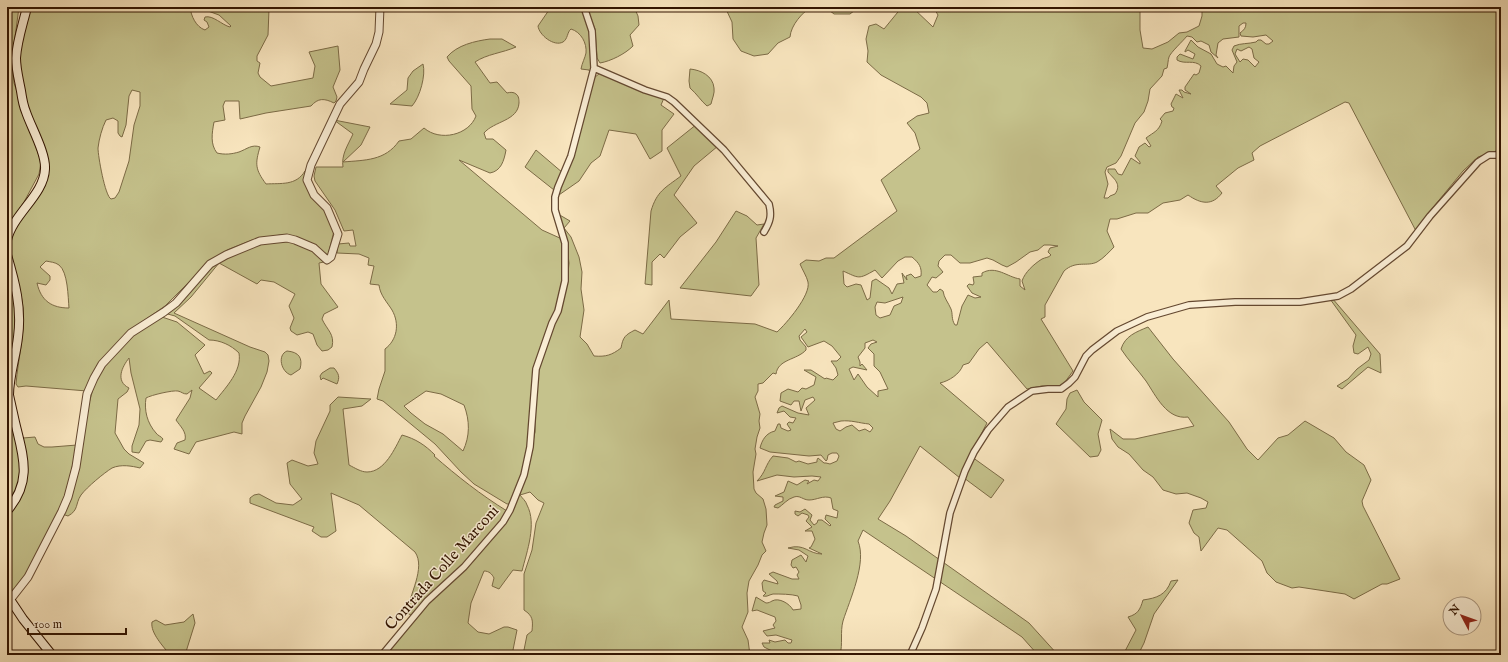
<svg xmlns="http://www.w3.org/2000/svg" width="1508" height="662" font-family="'IM FELL English',serif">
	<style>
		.green { fill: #c5c28c; stroke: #7c6b46; fill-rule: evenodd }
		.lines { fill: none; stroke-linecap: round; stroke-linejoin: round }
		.minor-casing { stroke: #644830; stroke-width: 8 }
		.tertiary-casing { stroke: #644830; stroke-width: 9 }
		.secondary-casing { stroke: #321400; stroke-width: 10 }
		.minor { stroke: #faeed5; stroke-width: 5.5 }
		.tertiary { stroke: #faeed5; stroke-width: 7 }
		.secondary { stroke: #faeed5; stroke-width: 8 }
		.labels { text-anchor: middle; stroke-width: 3; stroke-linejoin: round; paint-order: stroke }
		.street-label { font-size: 16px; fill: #321400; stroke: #faeed5 }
	</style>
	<rect width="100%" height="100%" fill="#f8e5be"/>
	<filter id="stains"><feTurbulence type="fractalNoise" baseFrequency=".005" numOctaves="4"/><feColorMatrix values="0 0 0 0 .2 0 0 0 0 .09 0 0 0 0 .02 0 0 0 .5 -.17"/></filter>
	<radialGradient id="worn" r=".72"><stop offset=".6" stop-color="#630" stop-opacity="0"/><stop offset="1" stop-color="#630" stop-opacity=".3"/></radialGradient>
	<path class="green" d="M 7,7 L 19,7 L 12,60 L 14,83 L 41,162 L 39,174 L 24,202 L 7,227 Z
		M 30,7 L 190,7 C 191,16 196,27 205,30 L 209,27 L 207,22 L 204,20 L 205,17 C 213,15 222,25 230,27 L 231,26 L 219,15 L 197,7 L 271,7 L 269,9 L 268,35 L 257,56 L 257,61 L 260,63 L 258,73 L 260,77 L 271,86 L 313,78 L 315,66 L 309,52 L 338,46 L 340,70 L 333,87 L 337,97 L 336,101 L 334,103 C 324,98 318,98 311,106 L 266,113 L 240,119 L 239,101 L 225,101 L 223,106 L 225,120 L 214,122 C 212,133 210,144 217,153 C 225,155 232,154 239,152 C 247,149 252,144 260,147 C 255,164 255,169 266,184 C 281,183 296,186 305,171 L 305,181 L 321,203 L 331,223 L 334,231 L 328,255 L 314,245 L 301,239 L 280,235 L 252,240 L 227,250 L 200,271 L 165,306 L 133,328 L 123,337 L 96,367 L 87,391 L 26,386 L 18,387 L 16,384 C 18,359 25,334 23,309 C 22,287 6,257 11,237 C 17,217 51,189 48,169 C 47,157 37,136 33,123 C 27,104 19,78 20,58 C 20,41 26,23 30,7 ZM 132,90 L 140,92 L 140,106 L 134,125 L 129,161 L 119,192 L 115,198 L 111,199 C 105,196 98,156 98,148 C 99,139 102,128 106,120 L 113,118 L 118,121 L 118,133 L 120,136 L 122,137 L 126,125 L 129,96 ZM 46,261 C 50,262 55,262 59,265 C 68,272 68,297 69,308 C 52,308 41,301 37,283 L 46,285 L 50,280 L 50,276 L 40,267 Z
		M 551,7 L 583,7 L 592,37 L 592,58 L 590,73 L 589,70 L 581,69 C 582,63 585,58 586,53 C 587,43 581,32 571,29 C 567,32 568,39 563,42 C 554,47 539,35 538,26 Z
		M 586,7 L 634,7 L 638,16 L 639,25 L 630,35 L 633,46 C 625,54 611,61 600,63 L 597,58 L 595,29 Z
		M 725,7 L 811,7 C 802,13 791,25 790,37 L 778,43 L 768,54 L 754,56 L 741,51 L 733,39 L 732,22 Z
		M 825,7 L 859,7 L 850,14 L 834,14 Z
		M 902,7 L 912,7 L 933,27 L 938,15 L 935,10 L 931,7 L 1140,7 L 1140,30 L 1143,48 L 1152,49 L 1168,42 L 1179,33 L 1187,32 L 1199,26 L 1202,16 L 1202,7 L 1401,7 L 1402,8 L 1402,7 L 1486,7 L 1484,11 L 1494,7 L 1501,7 L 1501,152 L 1496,151 L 1478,157 L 1463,171 L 1426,216 L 1416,231 L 1349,103 L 1345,102 L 1260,146 L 1252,153 L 1254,160 L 1238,168 L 1216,186 L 1222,193 C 1212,206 1201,204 1188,195 L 1180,200 L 1163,203 L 1148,213 L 1136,213 L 1117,219 L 1110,219 L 1107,231 L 1114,247 C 1109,252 1104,258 1097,262 C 1087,267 1076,260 1064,271 L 1045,305 L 1045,317 L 1041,319 L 1073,371 L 1065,382 L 1059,386 L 1042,386 L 1027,389 L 987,342 L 979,349 L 969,363 L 963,365 C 960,374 949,381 940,383 L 987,423 L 968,459 L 960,478 L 920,446 L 890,501 L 878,519 L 906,536 L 1029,623 L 1058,655 L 1038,655 L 1022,637 L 863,530 L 858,541 C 867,563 850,599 843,621 C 840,632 843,644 840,655 L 777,655 L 776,653 L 764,647 L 762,643 L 770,643 L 769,640 L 775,642 L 785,640 L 788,643 L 791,643 L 792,640 L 776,635 L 767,636 L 763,631 L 775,628 L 773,625 L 776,621 L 775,617 L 757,610 L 752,611 L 756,597 L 766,603 C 769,603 770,602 772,601 C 779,597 790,604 793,610 L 801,609 L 801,605 L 798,596 C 791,594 780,594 773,594 C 768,595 768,597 763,596 L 766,593 L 763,591 L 762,583 L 764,580 L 778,584 L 777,581 L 769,574 L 773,572 L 792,579 L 799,579 L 797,575 L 799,572 L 796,567 L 793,568 L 791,565 L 792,560 L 801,555 L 806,562 L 808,556 L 799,550 L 788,548 C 805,543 808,554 822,554 L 809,548 L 811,547 L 815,539 L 812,531 L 805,531 L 812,527 L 806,521 L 809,517 L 808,515 L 802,513 L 798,516 L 795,514 L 795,511 L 800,512 L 805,509 L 812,515 L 810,520 L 814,525 L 817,523 L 818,520 L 822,520 L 830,526 L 831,525 L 825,519 L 826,515 L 837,518 L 838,511 L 833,509 L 831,498 C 823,495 817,500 809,500 C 803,500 800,495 794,497 C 787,499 783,505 778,508 L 774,507 L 775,505 L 783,501 L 783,497 L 775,496 L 784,492 L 788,481 L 797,485 L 805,480 L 809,481 L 807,484 L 814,480 L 818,481 L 821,477 L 812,476 L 794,477 L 777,475 L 757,481 C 766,472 765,465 773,456 L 788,458 L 796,462 L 799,461 L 808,464 L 817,462 L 817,460 L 818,458 L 824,463 L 826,463 L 830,464 L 837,461 L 839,456 L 837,453 L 832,453 L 828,455 L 827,460 L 826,461 L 821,455 L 809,456 L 770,452 L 760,448 C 762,440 766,433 775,431 L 778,424 L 780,424 L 781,428 L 788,431 L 791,430 L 787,424 L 789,422 L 793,423 L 796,418 L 790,417 L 784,411 L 777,413 L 779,408 L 782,406 L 798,413 L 809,415 L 806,408 L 815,400 L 813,397 L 805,400 L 801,411 L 799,401 L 794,401 L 791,405 L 780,401 L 781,393 L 788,389 L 798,392 L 802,388 L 806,389 L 814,385 L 816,377 L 804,370 L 811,370 L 825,379 L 826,378 L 833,380 L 838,375 L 836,368 L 831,361 L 837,361 L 841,357 L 832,346 L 824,341 L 808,347 L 801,337 L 807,332 L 805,329 L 799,336 L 800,340 L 806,347 L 806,350 C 797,360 778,359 776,374 L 773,373 L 763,383 L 758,384 L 758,391 L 755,397 L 760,414 L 759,421 L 760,428 L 757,437 L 755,449 L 756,454 L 753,472 L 754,489 L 756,493 L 763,499 L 766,509 L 767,525 L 764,533 L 762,542 L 766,551 L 762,555 L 758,565 L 749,581 L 747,593 L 748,612 L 742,627 L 748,640 L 750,655 L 523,655 L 527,635 L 532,631 C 533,620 533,616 524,610 L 524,574 L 532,550 L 536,523 L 544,503 L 538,500 L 530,492 L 520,495 C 522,498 526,501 527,505 C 537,524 527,551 522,571 L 513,570 L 499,589 L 492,586 L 494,578 C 492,574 489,571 484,571 L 471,603 L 468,623 L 478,632 L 489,634 L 504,627 L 508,627 L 517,630 L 512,655 L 384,655 L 429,601 L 511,513 L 519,494 L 525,478 L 535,432 L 535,408 L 538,369 L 552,329 L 561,311 L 567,284 L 569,263 L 567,246 L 558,214 L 570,221 L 564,228 L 571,237 L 579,257 L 582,272 L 581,289 L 584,310 L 580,337 L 587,344 L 594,356 C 606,357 612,355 621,348 C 623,337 625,335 635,330 L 643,334 L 669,300 L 671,319 L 755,324 L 777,332 C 786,324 811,295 808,282 C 807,277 802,269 800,264 L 806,260 L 819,261 L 826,258 L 834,258 L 897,211 L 881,180 L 920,149 L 915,133 L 907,123 L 917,116 L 929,113 L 927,103 L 921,97 L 881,75 L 867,62 L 868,51 L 866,39 L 869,26 L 876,24 L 884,29 ZM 1243,23 L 1246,23 C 1246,28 1244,30 1240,33 L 1241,36 L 1253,37 L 1266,35 L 1273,41 L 1269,44 L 1266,44 L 1261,40 L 1258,40 L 1256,42 C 1248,44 1241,43 1234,46 L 1232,50 L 1237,62 L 1234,66 L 1233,73 L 1226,66 L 1223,67 L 1217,64 L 1211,54 L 1198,47 L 1191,40 L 1185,51 L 1185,52 L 1188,50 L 1195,54 L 1193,59 L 1180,54 L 1177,57 L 1177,60 C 1185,65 1194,59 1201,66 L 1199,73 L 1196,75 L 1194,74 L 1185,87 L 1185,90 L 1191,94 L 1184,92 L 1182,90 L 1179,90 L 1183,98 L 1176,94 L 1171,104 L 1172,107 L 1174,108 L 1173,111 L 1165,113 L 1160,119 L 1162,121 C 1159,131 1154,132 1146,138 L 1151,146 L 1149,147 L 1145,143 L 1139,147 L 1135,156 L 1140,162 L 1140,164 L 1131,158 L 1122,175 L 1118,174 L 1115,169 L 1108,169 L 1108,172 C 1114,179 1122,184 1115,194 L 1110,196 L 1108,198 L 1104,198 L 1108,184 L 1105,172 L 1107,167 L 1116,163 L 1121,156 L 1135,123 L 1144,112 L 1148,101 L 1150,89 L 1162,76 L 1164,69 L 1167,68 C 1168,64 1168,60 1169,57 C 1170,53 1183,41 1187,36 L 1192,37 L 1197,42 L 1201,41 L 1209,45 L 1211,52 L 1218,58 L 1216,55 L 1218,43 L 1223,39 L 1239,37 L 1239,26 ZM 1249,47 L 1252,49 L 1254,58 L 1259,62 L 1255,67 L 1248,60 L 1243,59 L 1240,62 L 1235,54 L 1237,49 L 1241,51 ZM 1044,245 L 1050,245 L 1058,246 L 1050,248 L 1048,252 L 1051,255 C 1048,258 1046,257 1042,259 C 1034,264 1025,272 1022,281 L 1025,290 L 1020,286 L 1020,279 C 1007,277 996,265 982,273 L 982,276 L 973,277 L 974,283 L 973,285 L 969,284 L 967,286 L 972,293 L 981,297 L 975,298 L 968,295 L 962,306 L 957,325 L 955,325 C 951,319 953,314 951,309 C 948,302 944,298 943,291 L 940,289 L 937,292 L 933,292 L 927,285 L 932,277 L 936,278 L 943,272 L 938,266 L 939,261 L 945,255 L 951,255 L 960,263 L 970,263 L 987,258 L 993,260 L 1002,265 L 1007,267 L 1016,262 L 1030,252 L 1038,250 ZM 905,257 L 912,257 C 919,263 922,267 921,276 L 915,278 L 911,274 L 906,276 L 907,280 L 902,273 L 904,283 L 897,284 L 892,294 L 889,288 L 876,279 L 872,281 L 870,298 L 867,300 L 861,285 L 856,284 L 847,287 L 844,284 L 843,271 C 859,278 858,280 875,270 L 882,278 L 898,261 ZM 903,297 L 901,303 L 894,306 L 890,315 L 880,318 L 876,315 L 875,307 L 877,302 L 885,303 ZM 873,340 L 877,342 L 871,344 L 868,348 L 874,354 L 874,366 L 880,372 L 888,389 L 878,391 L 878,397 L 867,387 L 858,374 L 854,380 L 849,369 L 853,367 L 867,370 L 862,364 L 860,366 L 860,362 L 858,357 L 865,348 L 865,343 ZM 841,421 C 851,420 859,423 869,424 L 873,428 L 870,432 L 865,429 L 859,431 L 852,425 L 846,427 L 840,431 L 836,429 L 833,423 Z
		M 490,39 L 502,39 L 516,47 C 502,53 487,54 475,62 L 490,83 L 497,82 L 507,93 C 510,92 514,92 516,94 C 519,96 519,100 519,103 C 518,121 494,121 484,133 L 486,139 L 493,139 L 506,150 C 504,161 501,171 490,173 L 459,160 L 542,230 L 562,239 L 562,280 L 556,308 L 533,371 L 528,447 L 525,464 L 510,504 L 507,504 L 474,484 L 461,472 L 435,444 L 383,401 L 377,399 L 379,389 L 385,371 L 385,349 C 397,340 400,324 392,310 C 387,302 380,295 379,285 L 370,284 L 374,266 L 368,265 L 369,258 L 359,254 L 337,253 L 338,244 L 349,243 L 350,246 L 356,246 L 353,230 L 344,231 L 335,210 L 315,181 L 314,176 L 316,167 L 343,167 C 341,155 348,145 353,134 L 334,120 L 370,127 L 361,145 L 343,162 C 365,160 385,161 399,141 L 411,139 L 424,128 C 440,142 469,135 476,116 L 472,109 L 471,86 L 449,61 L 447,57 C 457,45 475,41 490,39 ZM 426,391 L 441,394 L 464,405 C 470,421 470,436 463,451 L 443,434 L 425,424 L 411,413 L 404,406 Z
		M 423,64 C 426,75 420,97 412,106 L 390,104 L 407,90 L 408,78 L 413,71 Z
		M 690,69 C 701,70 713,76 714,88 C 715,93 712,99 711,104 L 707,106 C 701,101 697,94 690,88 L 689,81 Z
		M 600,73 L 664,98 L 661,105 L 674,114 L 662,130 L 662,151 L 650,159 L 636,134 L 609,130 L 600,156 L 591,163 L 579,181 L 556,197 L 594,78 Z
		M 697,124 L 718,146 L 694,166 L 674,195 L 697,223 L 680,237 L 664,258 L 660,254 L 652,262 L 652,285 L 645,284 L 651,211 C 657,191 665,188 681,176 L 667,148 Z
		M 536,150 L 563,173 L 554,190 L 525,167 Z
		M 736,211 L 747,216 L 757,225 L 764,224 L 756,238 L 759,285 L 751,296 L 680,288 L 716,242 Z
		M 292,241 L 319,254 L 324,262 L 319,263 L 321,284 L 338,307 L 324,314 L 322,319 C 327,330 335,334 332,347 L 328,350 L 322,351 L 317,345 L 313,334 L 308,332 L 297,335 L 291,331 L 290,328 L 294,318 L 289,306 L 295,294 L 274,282 L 261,280 L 257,284 L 219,263 L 191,297 L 174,313 L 250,347 L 265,352 L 268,355 L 269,361 L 267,372 L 261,387 L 245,416 L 242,423 L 242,434 L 234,432 L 196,442 L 189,454 L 174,449 L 177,443 L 185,440 C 187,432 180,426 176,420 L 190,398 L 192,390 L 187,394 C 183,394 182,392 178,391 C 173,390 151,395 146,398 C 144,410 147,423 156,433 C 158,436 161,436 163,439 L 161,442 L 150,440 L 146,441 L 139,453 L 132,452 L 132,446 L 139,425 L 140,409 L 131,373 L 129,358 C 122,367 115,381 129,388 L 127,392 L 118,399 L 115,433 L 124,449 L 129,454 L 144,463 L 140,468 C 132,466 121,464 112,468 C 104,473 87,487 81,495 C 75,504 79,510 68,516 L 62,514 L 88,407 L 93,389 L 99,372 L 125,341 L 159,316 L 177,322 L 205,345 L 195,355 L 204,374 L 210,371 L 212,373 L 199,388 L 216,400 C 226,387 242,371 239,353 C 231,345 220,340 209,340 L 175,316 L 164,313 L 211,265 L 255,246 L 268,243 Z
		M 7,271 L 13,291 L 15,315 L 15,335 L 7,380 L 21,458 L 19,483 L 15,494 L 7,502 Z
		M 1332,298 L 1380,354 L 1381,373 L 1368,367 L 1342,389 L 1337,386 L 1348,379 L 1357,369 L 1369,360 L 1371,354 L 1368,347 L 1358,354 L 1354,353 L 1353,346 L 1356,335 L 1330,299 Z
		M 1148,327 L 1173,359 L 1229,422 L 1247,449 L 1258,460 L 1278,438 L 1288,435 L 1305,421 L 1334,438 L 1346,452 L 1364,465 L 1371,480 L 1362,501 L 1363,506 L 1400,579 L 1387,584 L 1382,584 L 1354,599 L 1345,594 L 1299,587 L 1292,588 L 1276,582 L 1267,573 L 1262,561 L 1227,530 L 1218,528 L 1201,551 L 1199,537 L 1194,533 L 1189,523 L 1193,510 L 1206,508 L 1208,502 L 1201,498 L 1187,493 L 1176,494 L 1163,490 L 1153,477 L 1143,470 L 1129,454 L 1118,447 L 1112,439 L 1110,429 L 1123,439 L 1135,439 L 1194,426 L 1188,417 C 1167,420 1156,396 1146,381 C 1138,370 1128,360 1121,349 C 1125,336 1136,332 1148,327 Z
		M 287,351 C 299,352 303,358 300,369 L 291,375 C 281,372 277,355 287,351 Z
		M 330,368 L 334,368 C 339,374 340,377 337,384 L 323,378 L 321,380 L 320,376 L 322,373 Z
		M 1077,390 L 1084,402 L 1102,420 L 1098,434 L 1101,450 L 1098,456 L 1090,457 L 1056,424 L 1066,409 L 1067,399 L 1070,393 Z
		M 338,397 L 371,399 L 362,406 L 343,409 L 349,465 C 355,468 361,472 367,472 C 385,472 395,448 402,435 C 416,439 425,445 435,455 L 434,456 C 457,476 481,495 507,511 L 492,533 L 421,607 L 411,615 L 407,613 C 409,595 426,568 415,552 L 359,505 L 331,493 L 336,531 L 327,537 L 321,537 L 312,531 L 314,527 L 250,503 L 250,498 L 254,495 L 259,494 L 276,503 L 293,505 L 302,499 L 290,484 L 287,463 L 292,460 L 308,466 L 318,464 L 314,453 L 316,441 L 330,411 L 330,405 Z
		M 35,437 L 38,444 L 44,447 L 52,447 L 77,445 L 65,499 L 38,553 L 22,580 L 11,594 L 7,589 L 7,513 L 16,502 L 25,460 L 23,438 Z
		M 972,457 L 1004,480 L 991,498 L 964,478 Z
		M 1178,580 L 1154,614 L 1144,643 L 1138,655 L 1123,655 L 1136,630 L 1128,617 C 1138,614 1140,610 1143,600 C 1157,598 1166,595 1171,581 Z
		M 193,614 L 195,623 L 185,655 L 170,655 C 164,647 150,633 152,622 L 156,620 L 165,625 L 184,622 Z"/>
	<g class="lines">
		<g class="minor-casing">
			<path id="minor" d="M 594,68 L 645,90 L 667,97 L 674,102 L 724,150 L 769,204 C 772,216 770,222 764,232
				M 382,655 L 427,601 L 464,567 L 503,522 L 510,510 L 524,475 L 530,447 L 536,369 L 552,323 L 558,311 L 565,281 L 565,243 L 555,210 L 555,197 L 558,187 L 571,156 L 594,68 L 592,31 L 584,7
				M 910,655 L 922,628 L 936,589 L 950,513 L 965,471 L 974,452 L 988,430 L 1008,407 L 1032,391 L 1048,389 L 1061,389 L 1069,383 L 1075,377 L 1086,356 L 1092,350 L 1117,331 L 1147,317 L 1189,305 L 1235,302 L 1300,302 L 1338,296 L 1351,289 L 1407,246 L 1430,216 L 1478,162 L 1489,155 L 1501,155"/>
		</g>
		<g class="tertiary-casing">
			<path id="tertiary" d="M 10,600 L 28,577 L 62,511 L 68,497 L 76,467 L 87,394 L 94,378 L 102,364 L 131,333 L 164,312 L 176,303 L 210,264 L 226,255 L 260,241 L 287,238 L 295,240 L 314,248 L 327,260 L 331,257 L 338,234 L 327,208 L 314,195 L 307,180 L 311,165 L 340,104 L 359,82 L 364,69 L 376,44 L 379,32 L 380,7"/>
		</g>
		<g class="secondary-casing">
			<path id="secondary" d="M 7,240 C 13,214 44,195 45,169 C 46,153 31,127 26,112 C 23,105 22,98 21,91 C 19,80 16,69 16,58 C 17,41 23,24 27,7
				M 7,255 C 15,282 22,308 18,337 C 16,356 9,376 9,395 C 11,404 13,413 15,422 C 23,456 33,481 7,511
				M 7,595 L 23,619 L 52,655"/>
		</g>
		<use href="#minor" class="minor"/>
		<use href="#tertiary" class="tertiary"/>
		<use href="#secondary" class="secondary"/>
	</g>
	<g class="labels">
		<g class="street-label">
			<text transform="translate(441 567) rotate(-48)" y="6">Contrada Colle Marconi</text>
		</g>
	</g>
	<rect width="1508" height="662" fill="none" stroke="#f8e5be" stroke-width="24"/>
	<rect x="8" y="8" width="1492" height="646" fill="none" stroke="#321400" stroke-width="2"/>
	<rect x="12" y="12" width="1484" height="638" fill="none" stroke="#321400"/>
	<g transform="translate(1462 616) rotate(311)"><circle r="19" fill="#faeed5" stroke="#aa9780"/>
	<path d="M0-3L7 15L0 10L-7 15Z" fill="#8f2418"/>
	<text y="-6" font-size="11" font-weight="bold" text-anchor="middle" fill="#321400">N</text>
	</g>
	<path d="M28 628v6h98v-6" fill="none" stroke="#321400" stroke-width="2"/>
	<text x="34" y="628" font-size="12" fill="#321400" stroke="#faeed5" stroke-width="3" paint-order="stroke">100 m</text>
	<rect width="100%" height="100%" filter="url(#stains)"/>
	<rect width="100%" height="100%" fill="url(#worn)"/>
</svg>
